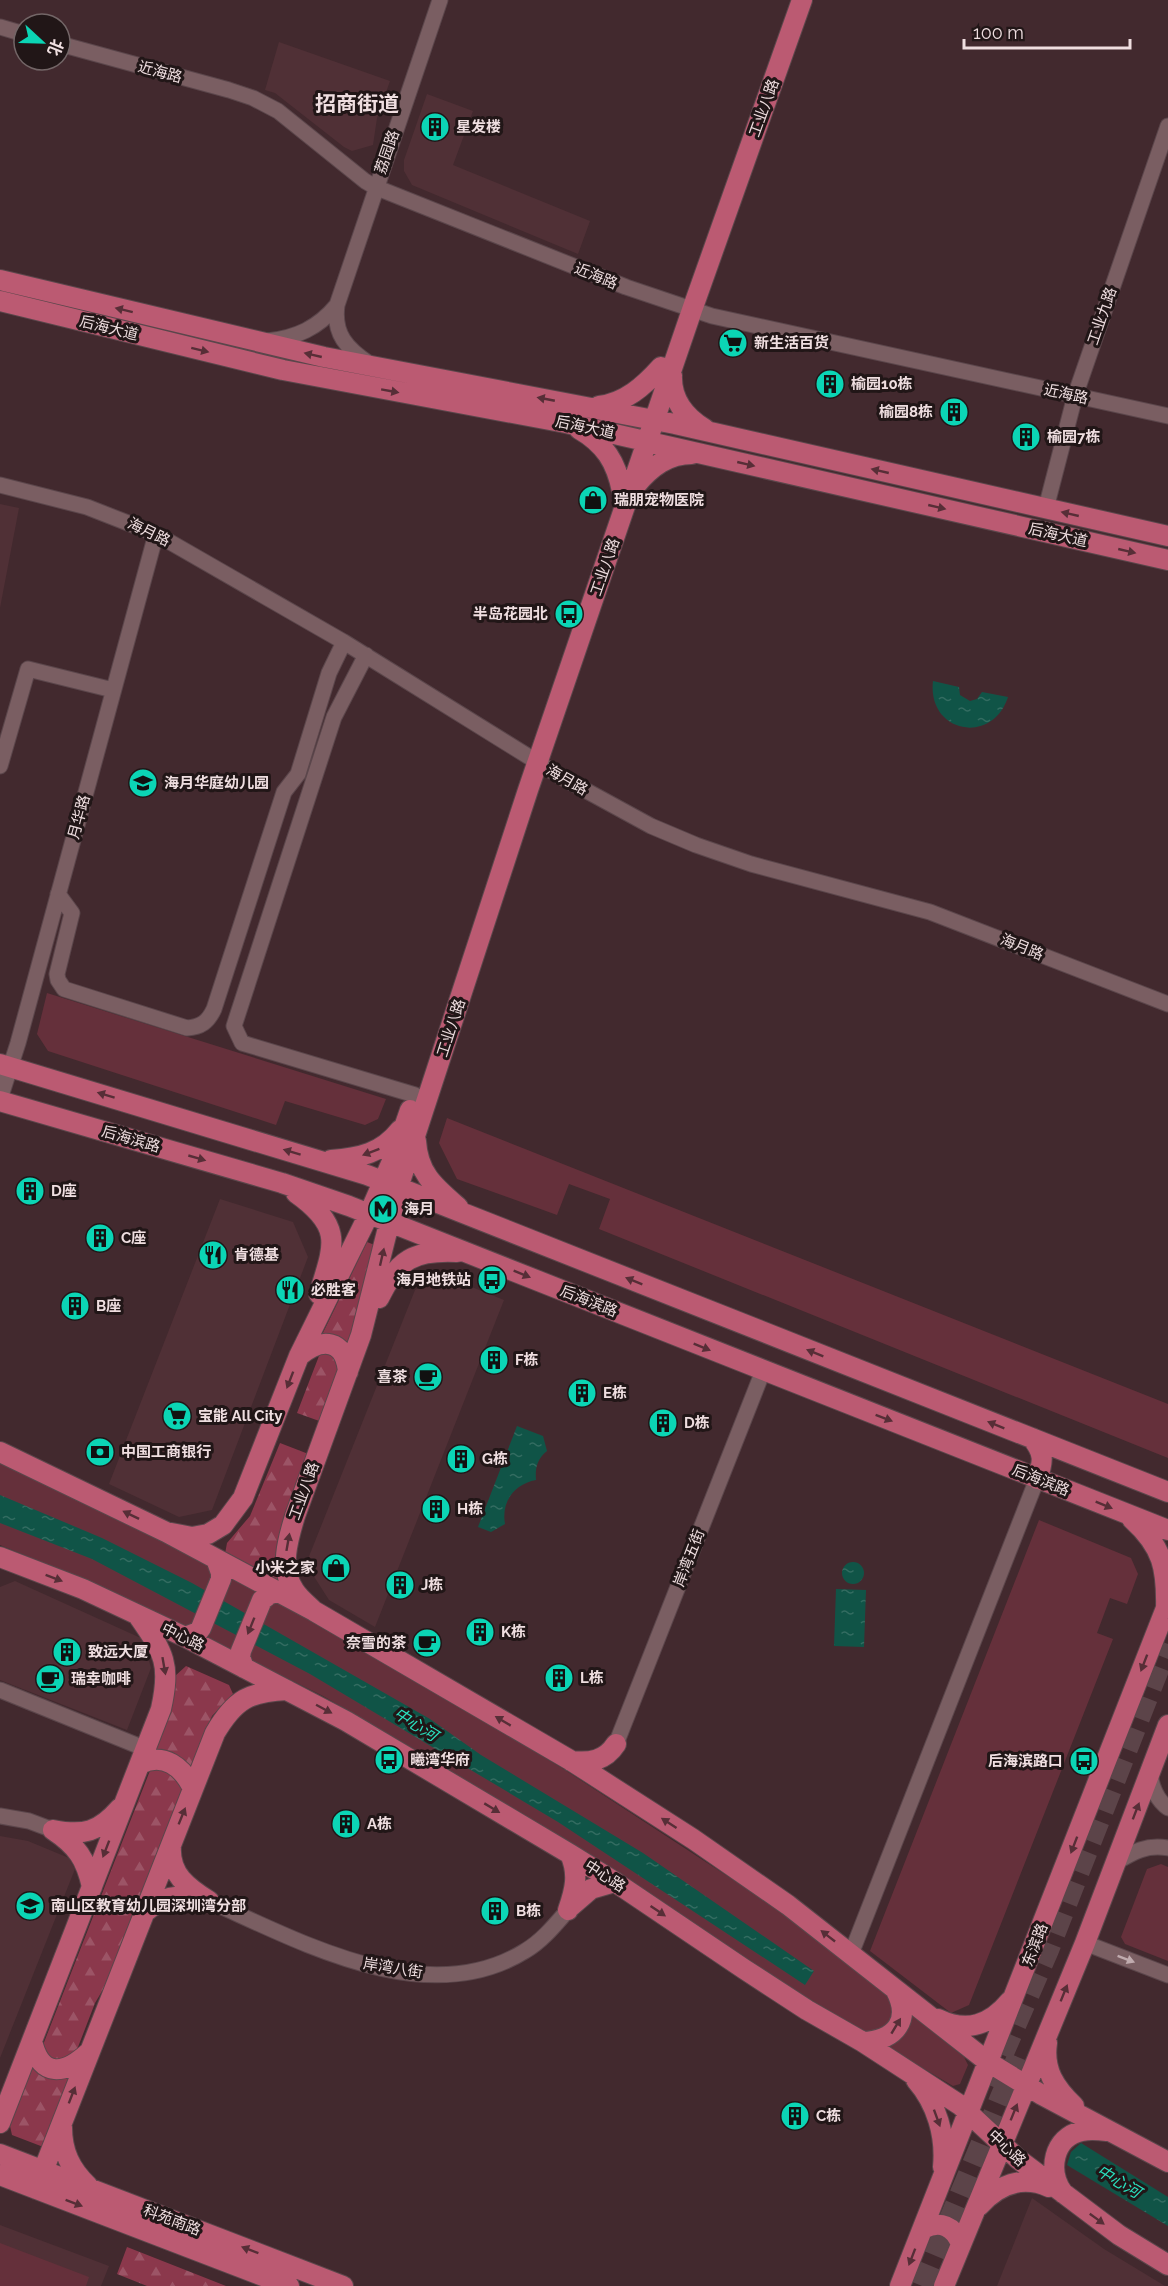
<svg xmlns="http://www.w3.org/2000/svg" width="1168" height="2286" font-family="Raleway,'Noto Sans SC',sans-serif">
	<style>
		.built { fill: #503036 }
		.forest { fill: url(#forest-firs) }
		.green { fill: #65303b }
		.water { fill: url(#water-ripples) }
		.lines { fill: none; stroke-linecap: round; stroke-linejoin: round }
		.highway-tunnel { stroke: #5c4449; stroke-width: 22; stroke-dasharray: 22 11; stroke-linecap: butt }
		.minor-casing { stroke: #5b464b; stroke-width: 17 }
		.major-casing { stroke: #5b464b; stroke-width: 22 }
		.minor { stroke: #7a5e62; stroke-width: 15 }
		.major { stroke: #bb5a72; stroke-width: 20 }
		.oneway { fill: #572e37 }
		.oneway2 { fill: #c0abae }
		.labels { text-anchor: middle; stroke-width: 6; stroke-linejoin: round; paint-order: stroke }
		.street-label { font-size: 15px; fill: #efdee0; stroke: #211617 }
		.poi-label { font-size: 15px; font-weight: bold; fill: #efdee0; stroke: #211617; text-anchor: start }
		.water-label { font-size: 16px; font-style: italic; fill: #2ae0bf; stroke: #211617 }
		.district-label { font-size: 21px; font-weight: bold; fill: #efdee0; stroke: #211617 }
	</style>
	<defs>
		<pattern id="forest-firs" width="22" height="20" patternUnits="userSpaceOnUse" patternTransform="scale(1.5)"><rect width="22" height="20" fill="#8b384c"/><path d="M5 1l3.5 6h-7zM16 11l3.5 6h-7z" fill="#9c5466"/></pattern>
		<pattern id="water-ripples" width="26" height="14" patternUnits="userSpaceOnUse" patternTransform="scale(1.5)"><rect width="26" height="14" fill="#105447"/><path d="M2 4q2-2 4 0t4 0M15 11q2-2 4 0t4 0" fill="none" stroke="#336c61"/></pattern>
	</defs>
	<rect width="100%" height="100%" fill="#42292e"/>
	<path class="built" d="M 279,42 L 390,81 L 377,118 L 373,145 L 352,151 L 344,147 L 275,93 L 265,90 Z
		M 427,94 L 473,111 L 453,165 L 590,221 L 578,254 L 412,185 L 404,171 L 404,160 Z
		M 0,504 L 19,508 L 0,608 Z
		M 220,1199 L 293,1222 L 308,1257 L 212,1510 L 179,1517 L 109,1484 Z
		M 442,1275 L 504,1300 L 375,1627 L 329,1600 L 306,1564 L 415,1290 Z
		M 15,1581 L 143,1639 L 151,1668 L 127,1730 L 0,1680 L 0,1587 Z
		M 0,1836 L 28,1841 L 69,1858 L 75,1869 L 0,2058 Z
		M 1032,2198 L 1104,2249 L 1165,2286 L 997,2286 Z
		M 0,2225 L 109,2266 L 101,2286 L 0,2286 Z"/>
	<path class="forest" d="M 367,1242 L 377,1246 L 350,1348 L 319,1341 Z
		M 324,1351 L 343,1362 L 322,1422 L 297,1413 L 319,1356 Z
		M 280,1443 L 311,1455 L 280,1578 L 275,1581 L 225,1554 L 227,1543 L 250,1516 Z
		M 186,1666 L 229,1685 L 233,1694 L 212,1716 L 191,1769 L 155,1753 L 169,1714 L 174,1677 Z
		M 151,1768 L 164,1768 L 184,1785 L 114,1971 L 95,2003 L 73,2060 L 60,2066 L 41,2050 Z
		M 35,2061 L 75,2070 L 46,2148 L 12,2135 L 10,2126 Z
		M 127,2247 L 226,2286 L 147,2286 L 117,2274 Z"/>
	<path class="green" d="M 47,993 L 386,1099 L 378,1119 L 365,1125 L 285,1101 L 276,1125 L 48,1051 L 37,1034 Z
		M 447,1118 L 1168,1404 L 1168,1458 L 599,1229 L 610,1199 L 569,1184 L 557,1215 L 457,1179 L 439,1143 Z
		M 0,1463 L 159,1538 L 290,1609 L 374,1656 L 562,1768 L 781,1911 L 964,2057 L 968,2065 L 960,2084 L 953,2086 L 804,1998 L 602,1865 L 404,1743 L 323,1696 L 103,1587 L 0,1545 Z
		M 1039,1520 L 1131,1558 L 1138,1574 L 1127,1604 L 1110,1598 L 1097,1633 L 1113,1639 L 969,2005 L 951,2013 L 870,1951 Z
		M 1161,1864 L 1168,1867 L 1168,1961 L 1125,1944 L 1121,1937 L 1147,1869 Z
		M 0,2243 L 89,2277 L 86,2286 L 0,2286 Z"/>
	<path class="water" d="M 933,681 L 959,687 L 960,695 L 970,701 L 977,699 L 982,692 L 1008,697 C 992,746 927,733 933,681 Z
		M 517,1426 L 543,1436 L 547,1451 C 537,1459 535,1468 536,1480 C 514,1484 501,1502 505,1524 L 491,1532 L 478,1527 Z
		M 0,1495 L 102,1538 L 192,1583 L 430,1719 L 481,1755 L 643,1853 L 814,1971 L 805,1985 L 558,1822 L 310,1674 L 92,1559 L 0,1523 Z
		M842 1573a11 11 0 1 1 22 0a11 11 0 1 1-22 0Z
		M 836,1589 L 866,1590 L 864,1647 L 834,1646 Z
		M 1081,2143 L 1168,2197 L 1168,2226 L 1067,2165 L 1071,2152 Z"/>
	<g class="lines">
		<path class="highway-tunnel" d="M 989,2085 L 1048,1950 L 1168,1644
			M 922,2286 L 1018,2057"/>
		<g class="minor-casing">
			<path id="minor" d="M 0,27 L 24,34
				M 60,44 L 229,90 L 253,98 L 278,111 L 365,181 L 375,187 L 626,287 L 712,316 L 1168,416
				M 267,341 C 296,338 318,328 337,305
				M 370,364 C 347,349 333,334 337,305 L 440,0
				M 0,485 L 87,507 L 156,534 L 344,642 L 563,778 L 651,826 L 696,845 L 751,864 L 930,912 L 1168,1004
				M 1046,508 L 1075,396 L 1168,126
				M 366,655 L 334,717 L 234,1026 L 242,1043 L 415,1095
				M 0,766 L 28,669 L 113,690
				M 58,894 L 72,913 L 57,974 L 58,980 L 64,989 L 187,1028 C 201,1027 208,1022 214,1009 L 284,792 L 298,774 L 329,673 L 344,642
				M 0,1099 L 18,1043 L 156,534
				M 0,1690 L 146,1749
				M 616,1744 L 763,1371
				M 1150,1774 C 1152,1788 1157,1800 1168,1808
				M 0,1816 L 29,1821 L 53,1830
				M 1115,1863 C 1133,1852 1147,1844 1168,1848
				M 209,1901 C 301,1942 427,2012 525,1951 C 542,1941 555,1925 568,1910
				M 1085,1943 L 1168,1975
				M 851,1954 L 1037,1479"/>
		</g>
		<g class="major-casing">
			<path id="major" d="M 0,280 L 324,357 L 675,424 L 1168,536
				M 0,301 L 283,370 L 566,423 L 1168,560
				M 672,375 C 671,399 685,417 705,429
				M 599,406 C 625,403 644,386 661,367
				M 579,429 C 605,444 616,462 622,491
				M 636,485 C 651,467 668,454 692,454
				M 0,1064 L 367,1175 L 1168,1492
				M 0,1101 L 282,1183 L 349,1206 L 1168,1530
				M 416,1141 C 418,1174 435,1187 458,1207
				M 331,1160 C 360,1158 382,1153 400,1130
				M 296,1193 C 344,1227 334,1245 319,1294
				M 379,1298 C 398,1259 414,1250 457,1252
				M 299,1356 C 322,1337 345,1339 348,1372
				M 1032,1438 C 1044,1453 1044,1461 1037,1479
				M 0,1452 L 166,1532 L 314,1611 L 570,1760 L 693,1839 L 788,1905 L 988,2062 L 1042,2095 L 1168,2162
				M 1132,1519 C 1163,1547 1167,1569 1166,1609
				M 166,1532 L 192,1537 L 208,1534 L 223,1525 L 243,1498 L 299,1356 L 369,1214 L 393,1159 L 410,1110
				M 0,1557 L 83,1589 L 183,1636 L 346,1721 L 570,1854 L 615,1882 L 744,1969 L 807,2010 L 863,2042 L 960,2105 L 1018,2159 L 1119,2235 L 1168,2265
				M 314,1611 C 308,1605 299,1598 294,1590 C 279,1568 288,1539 295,1516 L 361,1335 L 398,1188 L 528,790 L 692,310 L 802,0
				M 185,1637 L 198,1632 L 201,1628 L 221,1579 L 221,1573 L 216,1559
				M 244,1668 L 240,1657 L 241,1651 L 262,1600 L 270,1594 L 278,1592
				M 571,1761 C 590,1763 605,1761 616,1744
				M 140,1764 C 164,1752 183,1767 193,1789
				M 53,1830 C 84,1836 99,1832 120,1808
				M 53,1830 C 77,1846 86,1859 92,1887
				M 171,1846 C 169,1874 187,1887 209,1901
				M 569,1908 L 591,1889 L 615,1882
				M 568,1910 C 575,1890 579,1874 570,1854
				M 144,1913 C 162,1897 177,1893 201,1899
				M 938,2019 C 967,2033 990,2025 1010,2001
				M 32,2041 C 41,2079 65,2074 88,2053
				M 863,2042 C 896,2040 912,2020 895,1989
				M 1047,2043 C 1043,2070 1055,2088 1074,2106
				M 916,2080 C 937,2104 946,2136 943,2167
				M 0,2123 L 161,1709 C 171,1664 164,1653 139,1617
				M 62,2127 C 62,2151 70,2169 88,2186
				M 0,2154 L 343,2286
				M 0,2175 L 289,2286
				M 36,2189 L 215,1733 C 235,1699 249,1692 287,1690
				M 1063,2193 C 1047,2171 1053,2137 1082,2131 C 1090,2129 1099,2130 1107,2131
				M 979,2206 C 998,2185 1022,2175 1049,2187
				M 923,2229 C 940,2220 954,2226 961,2244
				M 900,2286 L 1168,1603
				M 944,2286 L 1085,1943 L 1168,1725"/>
		</g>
		<use href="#minor" class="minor"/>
		<use href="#major" class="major"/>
	</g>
	<defs><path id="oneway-solid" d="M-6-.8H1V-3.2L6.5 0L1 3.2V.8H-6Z" transform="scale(1.5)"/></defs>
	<g class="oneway">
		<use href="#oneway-solid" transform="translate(124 310) rotate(-166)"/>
		<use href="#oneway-solid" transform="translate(200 350) rotate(14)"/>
		<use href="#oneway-solid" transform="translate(313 355) rotate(-167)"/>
		<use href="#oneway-solid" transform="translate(390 391) rotate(10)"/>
		<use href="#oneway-solid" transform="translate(546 399) rotate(-169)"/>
		<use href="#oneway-solid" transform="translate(746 464) rotate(13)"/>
		<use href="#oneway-solid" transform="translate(880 471) rotate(-167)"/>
		<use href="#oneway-solid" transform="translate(937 507) rotate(13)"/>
		<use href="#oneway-solid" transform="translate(1070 514) rotate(-167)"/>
		<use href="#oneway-solid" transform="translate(1127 551) rotate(13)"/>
		<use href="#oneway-solid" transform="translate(106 1095) rotate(-163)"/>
		<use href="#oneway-solid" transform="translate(292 1152) rotate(-163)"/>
		<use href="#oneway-solid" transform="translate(371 1152) rotate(159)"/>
		<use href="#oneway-solid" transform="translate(197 1158) rotate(16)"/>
		<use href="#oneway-solid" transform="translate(382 1257) rotate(-77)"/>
		<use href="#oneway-solid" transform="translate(522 1274) rotate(22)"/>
		<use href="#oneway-solid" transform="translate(634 1281) rotate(-158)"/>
		<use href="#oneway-solid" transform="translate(702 1347) rotate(22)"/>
		<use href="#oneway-solid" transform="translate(815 1353) rotate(-158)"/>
		<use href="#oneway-solid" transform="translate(290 1380) rotate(111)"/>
		<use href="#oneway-solid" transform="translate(884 1418) rotate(21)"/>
		<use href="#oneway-solid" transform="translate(996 1425) rotate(-158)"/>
		<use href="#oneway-solid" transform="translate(1104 1505) rotate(22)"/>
		<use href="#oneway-solid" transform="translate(131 1515) rotate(-154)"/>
		<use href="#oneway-solid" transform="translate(288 1542) rotate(-80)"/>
		<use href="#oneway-solid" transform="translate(54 1578) rotate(21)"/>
		<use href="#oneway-solid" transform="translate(251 1626) rotate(112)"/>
		<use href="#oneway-solid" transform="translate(1144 1663) rotate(111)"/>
		<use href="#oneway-solid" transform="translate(164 1666) rotate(80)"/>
		<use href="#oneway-solid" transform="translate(324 1709) rotate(28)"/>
		<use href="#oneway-solid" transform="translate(503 1721) rotate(-149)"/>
		<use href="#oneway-solid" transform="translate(492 1808) rotate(31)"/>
		<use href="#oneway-solid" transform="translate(1136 1811) rotate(-69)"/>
		<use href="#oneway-solid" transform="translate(182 1816) rotate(-68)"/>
		<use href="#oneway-solid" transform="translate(669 1823) rotate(-147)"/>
		<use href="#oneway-solid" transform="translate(1074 1845) rotate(111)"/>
		<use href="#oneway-solid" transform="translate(106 1849) rotate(111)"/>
		<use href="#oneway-solid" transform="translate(658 1911) rotate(34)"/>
		<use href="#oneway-solid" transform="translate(828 1936) rotate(-142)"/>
		<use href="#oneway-solid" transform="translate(1064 1993) rotate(-68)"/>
		<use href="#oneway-solid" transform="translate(896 2026) rotate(-59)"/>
		<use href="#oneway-solid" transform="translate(72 2095) rotate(-69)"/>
		<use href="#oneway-solid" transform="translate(1014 2112) rotate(-68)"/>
		<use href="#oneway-solid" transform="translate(937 2118) rotate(70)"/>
		<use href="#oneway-solid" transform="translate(74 2203) rotate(21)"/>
		<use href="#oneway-solid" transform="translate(1097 2219) rotate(36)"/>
		<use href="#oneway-solid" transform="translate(250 2250) rotate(-159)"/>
		<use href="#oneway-solid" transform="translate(912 2257) rotate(111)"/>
	</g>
	<use class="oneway2" href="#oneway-solid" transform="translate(1126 1959) rotate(21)"/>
	<defs>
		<g id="building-disc" transform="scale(1.5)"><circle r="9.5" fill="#0bd5b5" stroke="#211617"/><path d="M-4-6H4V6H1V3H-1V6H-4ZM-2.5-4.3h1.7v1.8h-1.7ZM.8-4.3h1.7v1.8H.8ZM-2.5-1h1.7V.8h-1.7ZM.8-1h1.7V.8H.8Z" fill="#111"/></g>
		<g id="supermarket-disc" transform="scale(1.5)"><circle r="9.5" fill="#0bd5b5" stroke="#211617"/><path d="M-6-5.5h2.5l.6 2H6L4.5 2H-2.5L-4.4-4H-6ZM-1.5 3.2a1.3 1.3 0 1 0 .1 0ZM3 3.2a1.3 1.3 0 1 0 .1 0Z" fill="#111"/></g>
		<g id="shop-disc" transform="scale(1.5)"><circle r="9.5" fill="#0bd5b5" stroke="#211617"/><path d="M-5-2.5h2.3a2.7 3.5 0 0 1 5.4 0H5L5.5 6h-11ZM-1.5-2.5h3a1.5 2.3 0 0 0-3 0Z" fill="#111"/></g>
		<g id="bus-disc" transform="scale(1.5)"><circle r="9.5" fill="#0bd5b5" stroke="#211617"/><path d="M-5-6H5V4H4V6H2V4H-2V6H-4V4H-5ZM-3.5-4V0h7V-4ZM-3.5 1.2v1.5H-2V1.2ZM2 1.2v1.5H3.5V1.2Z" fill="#111"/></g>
		<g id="school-disc" transform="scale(1.5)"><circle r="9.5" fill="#0bd5b5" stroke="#211617"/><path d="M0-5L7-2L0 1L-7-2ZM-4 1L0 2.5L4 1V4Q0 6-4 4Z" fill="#111"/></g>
		<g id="metro-disc" transform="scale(1.5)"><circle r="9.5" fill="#0bd5b5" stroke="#211617"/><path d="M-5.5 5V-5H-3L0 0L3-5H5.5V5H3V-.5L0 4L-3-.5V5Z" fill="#111"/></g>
		<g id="restaurant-disc" transform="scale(1.5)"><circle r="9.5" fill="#0bd5b5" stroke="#211617"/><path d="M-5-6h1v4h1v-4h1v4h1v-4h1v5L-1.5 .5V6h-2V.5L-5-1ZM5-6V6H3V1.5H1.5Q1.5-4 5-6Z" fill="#111"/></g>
		<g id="cafe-disc" transform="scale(1.5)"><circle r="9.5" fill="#0bd5b5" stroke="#211617"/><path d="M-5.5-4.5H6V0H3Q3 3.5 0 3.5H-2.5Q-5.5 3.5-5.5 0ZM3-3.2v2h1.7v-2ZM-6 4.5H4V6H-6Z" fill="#111"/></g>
		<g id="bank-disc" transform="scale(1.5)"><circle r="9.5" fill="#0bd5b5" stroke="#211617"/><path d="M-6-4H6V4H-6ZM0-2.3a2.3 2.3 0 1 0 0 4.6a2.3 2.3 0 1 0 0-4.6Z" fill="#111"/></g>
	</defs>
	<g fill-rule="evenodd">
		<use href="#building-disc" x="435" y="127"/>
		<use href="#supermarket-disc" x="733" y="343"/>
		<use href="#building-disc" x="830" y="384"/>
		<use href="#building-disc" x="954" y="412"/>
		<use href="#building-disc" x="1026" y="437"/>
		<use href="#shop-disc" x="593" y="500"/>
		<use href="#bus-disc" x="569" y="614"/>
		<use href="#school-disc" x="143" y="783"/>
		<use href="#building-disc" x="30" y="1191"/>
		<use href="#metro-disc" x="383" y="1209"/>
		<use href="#building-disc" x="100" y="1238"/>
		<use href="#restaurant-disc" x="213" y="1255"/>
		<use href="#bus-disc" x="492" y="1280"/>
		<use href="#restaurant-disc" x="290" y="1290"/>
		<use href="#building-disc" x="75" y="1306"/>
		<use href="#building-disc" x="494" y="1360"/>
		<use href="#cafe-disc" x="428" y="1377"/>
		<use href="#building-disc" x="582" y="1393"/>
		<use href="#supermarket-disc" x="177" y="1416"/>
		<use href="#building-disc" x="663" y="1423"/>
		<use href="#bank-disc" x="100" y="1452"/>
		<use href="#building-disc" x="461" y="1459"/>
		<use href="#building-disc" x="436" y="1509"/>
		<use href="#shop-disc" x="336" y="1568"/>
		<use href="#building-disc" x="400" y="1585"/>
		<use href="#building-disc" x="480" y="1632"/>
		<use href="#cafe-disc" x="427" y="1643"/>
		<use href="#building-disc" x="67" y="1652"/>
		<use href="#building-disc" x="559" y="1678"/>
		<use href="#cafe-disc" x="50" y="1679"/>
		<use href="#bus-disc" x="389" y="1760"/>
		<use href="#bus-disc" x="1084" y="1761"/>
		<use href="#building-disc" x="346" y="1824"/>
		<use href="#school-disc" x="30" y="1906"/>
		<use href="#building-disc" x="495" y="1911"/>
		<use href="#building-disc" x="795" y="2116"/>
	</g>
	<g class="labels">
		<g class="street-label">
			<text transform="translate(160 72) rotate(15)" y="5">近海路</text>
			<text transform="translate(764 108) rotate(-70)" y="5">工业八路</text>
			<text transform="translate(387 152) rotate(-71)" y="5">荔园路</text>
			<text transform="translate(596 276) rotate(22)" y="5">近海路</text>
			<text transform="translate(1102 316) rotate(-71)" y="5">工业九路</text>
			<text transform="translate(109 328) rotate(14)" y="5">后海大道</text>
			<text transform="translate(1066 394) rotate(12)" y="5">近海路</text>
			<text transform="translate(585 427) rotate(12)" y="5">后海大道</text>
			<text transform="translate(149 532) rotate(26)" y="5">海月路</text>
			<text transform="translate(1058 535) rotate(13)" y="5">后海大道</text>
			<text transform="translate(605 567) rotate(-71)" y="5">工业八路</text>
			<text transform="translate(567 780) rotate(30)" y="5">海月路</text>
			<text transform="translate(79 817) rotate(-75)" y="5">月华路</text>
			<text transform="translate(1022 947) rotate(22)" y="5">海月路</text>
			<text transform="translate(451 1028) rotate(-72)" y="5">工业八路</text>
			<text transform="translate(131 1139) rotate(16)" y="5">后海滨路</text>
			<text transform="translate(589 1301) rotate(22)" y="5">后海滨路</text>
			<text transform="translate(1041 1480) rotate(22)" y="5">后海滨路</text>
			<text transform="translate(304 1491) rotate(-70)" y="5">工业八路</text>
			<text transform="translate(689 1558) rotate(-69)" y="5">岸湾五街</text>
			<text transform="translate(183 1637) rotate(26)" y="5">中心路</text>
			<text transform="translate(605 1876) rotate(33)" y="5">中心路</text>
			<text transform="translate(1035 1945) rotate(-69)" y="5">东滨路</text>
			<text transform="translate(393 1968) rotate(9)" y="5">岸湾八街</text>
			<text transform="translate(1007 2148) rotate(43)" y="5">中心路</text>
			<text transform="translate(172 2220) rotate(21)" y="5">科苑南路</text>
		</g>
		<g class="poi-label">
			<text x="456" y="132">星发楼</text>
			<text x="754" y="348">新生活百货</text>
			<text x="851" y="389">榆园10栋</text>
			<text x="933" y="417" text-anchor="end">榆园8栋</text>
			<text x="1047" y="442">榆园7栋</text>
			<text x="614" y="505">瑞朋宠物医院</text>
			<text x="548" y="619" text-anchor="end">半岛花园北</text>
			<text x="164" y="788">海月华庭幼儿园</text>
			<text x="51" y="1196">D座</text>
			<text x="404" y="1214">海月</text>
			<text x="121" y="1243">C座</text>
			<text x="234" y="1260">肯德基</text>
			<text x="471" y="1285" text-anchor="end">海月地铁站</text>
			<text x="311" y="1295">必胜客</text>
			<text x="96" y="1311">B座</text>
			<text x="515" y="1365">F栋</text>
			<text x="407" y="1382" text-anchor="end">喜茶</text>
			<text x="603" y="1398">E栋</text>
			<text x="198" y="1421">宝能 All City</text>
			<text x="684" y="1428">D栋</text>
			<text x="121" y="1457">中国工商银行</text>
			<text x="482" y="1464">G栋</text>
			<text x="457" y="1514">H栋</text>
			<text x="315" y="1573" text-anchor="end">小米之家</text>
			<text x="421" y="1590">J栋</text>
			<text x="501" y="1637">K栋</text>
			<text x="406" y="1648" text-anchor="end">奈雪的茶</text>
			<text x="88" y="1657">致远大厦</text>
			<text x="580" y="1683">L栋</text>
			<text x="71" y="1684">瑞幸咖啡</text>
			<text x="410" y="1765">曦湾华府</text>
			<text x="1063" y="1766" text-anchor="end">后海滨路口</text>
			<text x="367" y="1829">A栋</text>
			<text x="51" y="1911">南山区教育幼儿园深圳湾分部</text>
			<text x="516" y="1916">B栋</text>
			<text x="816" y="2121">C栋</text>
		</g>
		<g class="water-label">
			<text transform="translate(416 1724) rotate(32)" y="6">中心河</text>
			<text transform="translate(1119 2181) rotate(31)" y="6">中心河</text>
		</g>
		<g class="district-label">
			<text x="357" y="111">招商街道</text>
		</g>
	</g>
	<g transform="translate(42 42) rotate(112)"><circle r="28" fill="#211617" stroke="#736667" stroke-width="1.5"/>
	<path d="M0-4.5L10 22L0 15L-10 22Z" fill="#0bd5b5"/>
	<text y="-9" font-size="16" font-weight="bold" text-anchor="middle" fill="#efdee0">北</text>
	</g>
	<path d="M964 39v9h166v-9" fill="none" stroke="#efdee0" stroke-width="3"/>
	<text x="973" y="39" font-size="18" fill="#efdee0" stroke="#211617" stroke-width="4.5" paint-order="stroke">100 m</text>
</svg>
